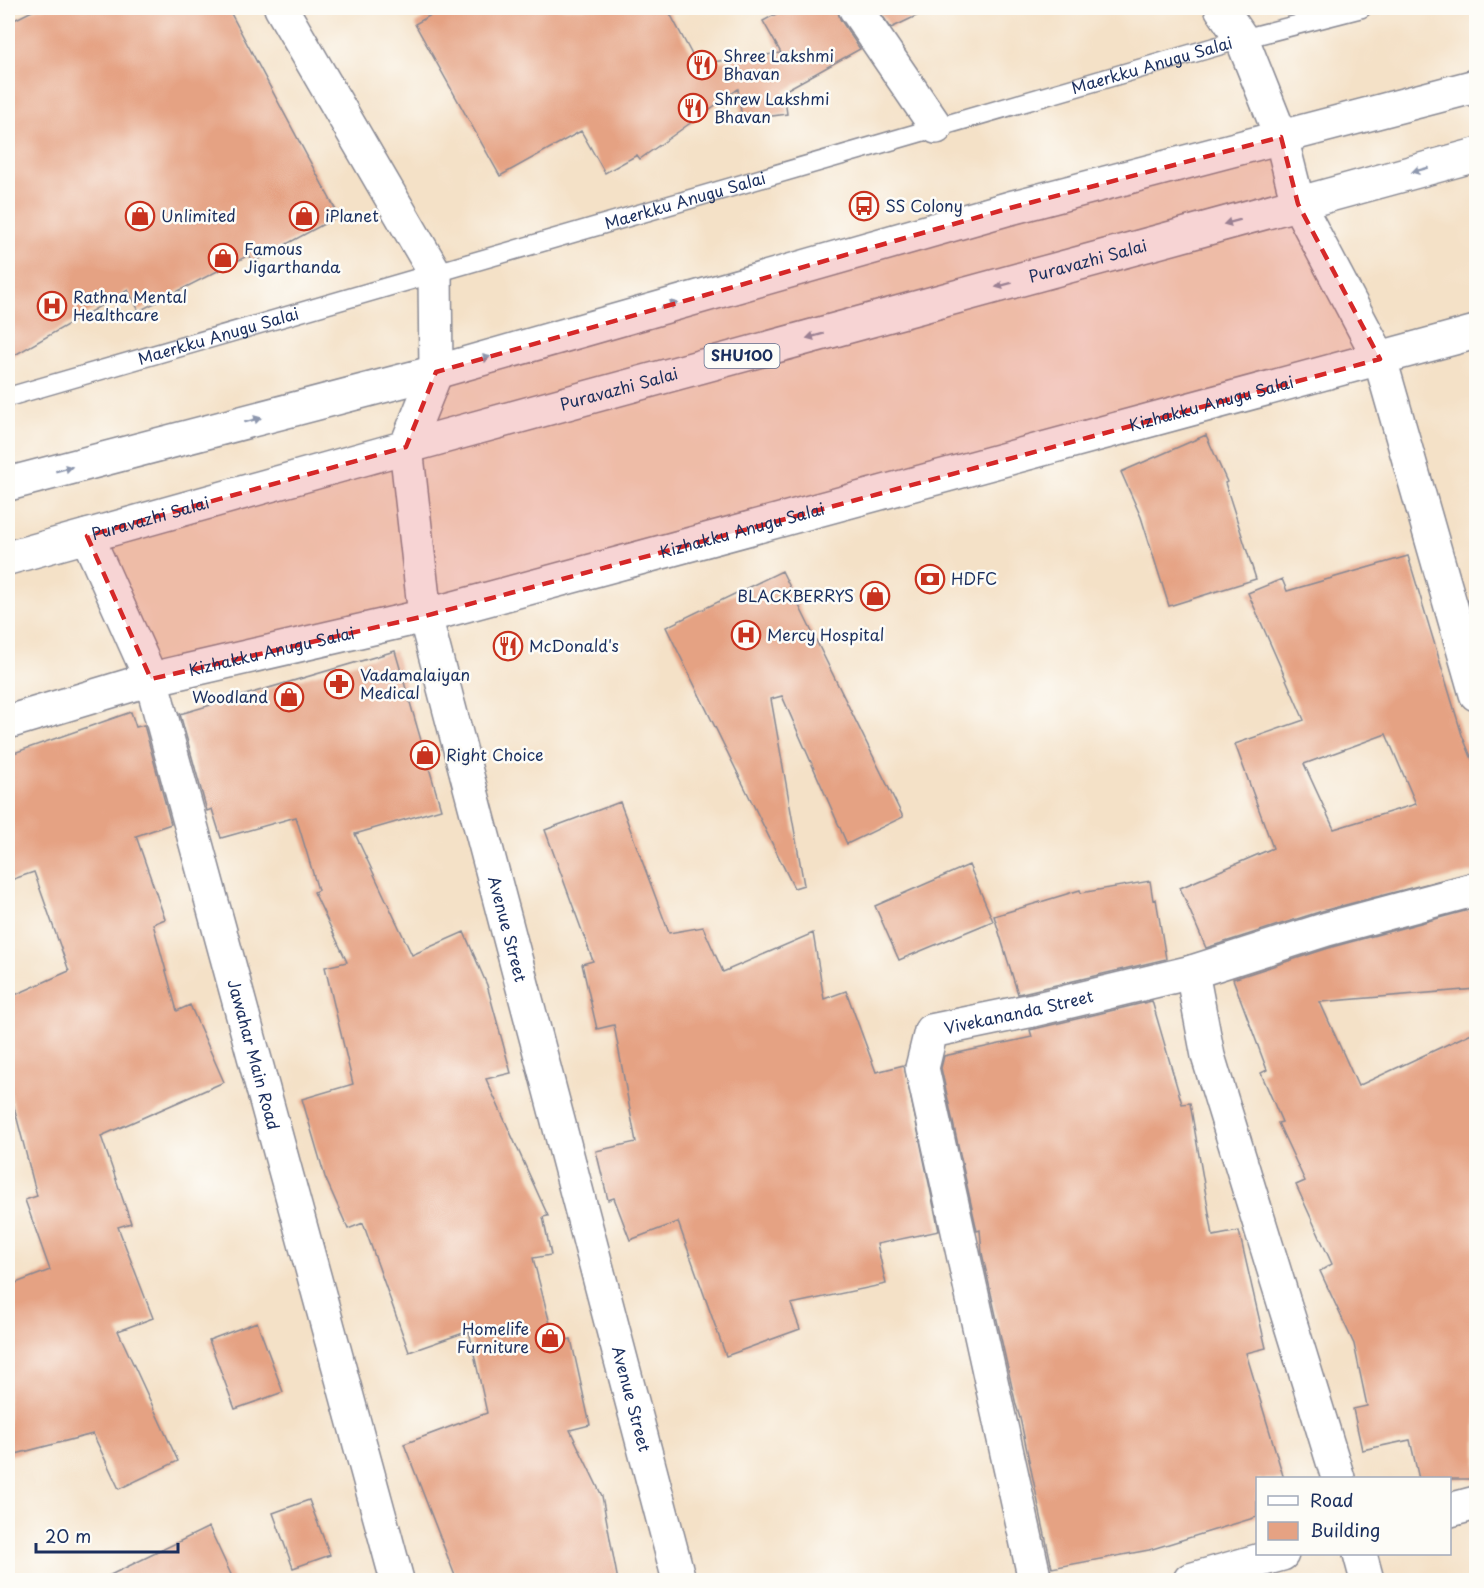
<svg xmlns="http://www.w3.org/2000/svg" width="1484" height="1588" font-family="'Playpen Sans',sans-serif">
	<style>
		.building { fill: #e5a283; fill-rule: evenodd }
		.lines { fill: none; stroke-linecap: round; stroke-linejoin: round }
		.lane-casing { stroke: #888892; stroke-width: 21 }
		.street-casing { stroke: #888892; stroke-width: 36 }
		.secondary-casing { stroke: #888892; stroke-width: 36 }
		.primary-casing { stroke: #888892; stroke-width: 36 }
		.lane { stroke: #fff; stroke-width: 18 }
		.street { stroke: #fff; stroke-width: 33 }
		.secondary { stroke: #fff; stroke-width: 33 }
		.primary { stroke: #fff; stroke-width: 33 }
		.oneway { fill: #8d97ae }
		.marked { fill: #d62828; fill-opacity: 0.2; stroke: #d62828; stroke-width: 4.5; stroke-dasharray: 12 8; stroke-linejoin: round }
		.labels { text-anchor: middle; stroke-width: 5; stroke-linejoin: round; paint-order: stroke }
		.shield { fill: #fdfcf7; stroke: #5f6c8c; stroke-width: 1.5 }
		.shield-label { font-size: 15px; font-weight: bold; fill: #1b2f5e }
		.poi-label { font-size: 16px; fill: #1b2f5e; stroke: #fdfcf7; text-anchor: start }
		.street-label { font-size: 16px; fill: #1b2f5e; stroke: #fdfcf7 }
	</style>
	<rect width="100%" height="100%" fill="#fdfcf7"/>
	<filter id="ink" filterUnits="userSpaceOnUse"><feTurbulence type="fractalNoise" baseFrequency=".0167" numOctaves="2"/><feDisplacementMap in="SourceGraphic" scale="12" xChannelSelector="R" yChannelSelector="G"/><feConvolveMatrix kernelMatrix="1 2 1 2 8 2 1 2 1" color-interpolation-filters="sRGB"/></filter>
	<filter id="wash" filterUnits="userSpaceOnUse"><feTurbulence type="fractalNoise" baseFrequency=".008" numOctaves="4" result="noise"/><feDisplacementMap in="SourceGraphic" scale="24" xChannelSelector="R" yChannelSelector="G"/><feGaussianBlur stdDeviation="1.35" result="paint"/><feColorMatrix in="noise" values="0 0 0 0 0 0 0 0 0 0 0 0 0 0 0 0 0 1.4 0 .05"/><feComposite in="paint" operator="in"/></filter>
	<g filter="url(#wash)">
		<rect width="100%" height="100%" fill="#f4e1c7"/>
		<g id="blocks">
			<path class="building" d="M 38,8 L 228,8 L 339,216 L 253,262 L 249,255 L 139,311 L 128,290 L 8,359 L 8,23 Z
				M 443,8 L 667,8 L 697,64 L 781,53 L 763,21 L 787,8 L 837,8 L 840,19 L 860,49 L 784,91 L 787,114 L 742,120 L 738,89 L 640,159 L 637,155 L 605,173 L 581,131 L 500,176 L 415,24 Z
				M 877,8 L 933,8 L 891,28 Z
				M 1206,435 L 1227,482 L 1225,483 L 1256,579 L 1169,606 L 1141,517 L 1121,472 Z
				M 1408,556 L 1462,735 L 1476,769 L 1476,871 L 1322,911 L 1206,948 L 1180,888 L 1273,848 L 1235,744 L 1304,720 L 1248,593 L 1282,579 L 1287,591 ZM 1386,734 L 1416,804 L 1334,829 L 1304,764 Z
				M 782,571 L 903,817 L 847,844 L 782,696 L 771,699 L 804,885 L 794,888 L 666,627 Z
				M 395,651 L 441,809 L 355,834 L 412,955 L 464,932 L 487,985 L 511,1073 L 486,1079 L 548,1216 L 543,1217 L 551,1255 L 533,1258 L 555,1343 L 571,1339 L 590,1425 L 570,1430 L 602,1496 L 618,1581 L 457,1581 L 404,1444 L 487,1413 L 469,1331 L 409,1352 L 363,1223 L 348,1229 L 325,1177 L 302,1099 L 353,1084 L 325,967 L 347,962 L 314,892 L 318,890 L 296,817 L 221,838 L 212,809 L 207,811 L 180,714 Z
				M 131,712 L 136,727 L 144,725 L 171,824 L 136,836 L 165,919 L 153,924 L 177,1011 L 190,1005 L 224,1082 L 101,1136 L 131,1223 L 118,1227 L 153,1318 L 118,1331 L 178,1461 L 119,1489 L 93,1434 L 8,1456 L 8,1286 L 50,1270 L 25,1200 L 37,1196 L 8,1084 L 8,998 L 69,971 L 34,872 L 8,881 L 8,755 Z
				M 620,802 L 669,933 L 703,927 L 723,972 L 813,933 L 824,999 L 846,991 L 876,1072 L 904,1065 L 939,1231 L 877,1244 L 886,1284 L 791,1304 L 800,1329 L 726,1356 L 678,1222 L 630,1240 L 614,1198 L 608,1200 L 596,1151 L 636,1142 L 614,1025 L 597,1029 L 582,964 L 593,961 L 545,830 Z
				M 969,865 L 993,921 L 899,960 L 875,906 Z
				M 1150,881 L 1153,900 L 1156,899 L 1166,959 L 1018,994 L 994,916 L 1080,890 L 1081,893 Z
				M 1476,908 L 1476,989 L 1320,1002 L 1358,1086 L 1476,1031 L 1476,1479 L 1419,1479 L 1410,1440 L 1362,1450 L 1353,1409 L 1367,1406 L 1354,1344 L 1320,1271 L 1332,1264 L 1296,1185 L 1305,1181 L 1278,1123 L 1282,1122 L 1261,1073 L 1267,1070 L 1233,979 L 1332,947 Z
				M 1152,1001 L 1182,1104 L 1190,1103 L 1213,1236 L 1239,1231 L 1266,1348 L 1246,1353 L 1284,1479 L 1257,1479 L 1257,1517 L 1149,1550 L 1052,1568 L 1020,1418 L 1016,1405 L 982,1253 L 980,1230 L 977,1231 L 941,1068 L 944,1056 L 1032,1037 L 1030,1030 Z
				M 257,1322 L 283,1392 L 235,1409 L 209,1340 Z
				M 309,1500 L 330,1555 L 293,1568 L 273,1513 Z
				M 209,1527 L 234,1581 L 98,1581 Z"/>
		</g>
	</g>
	<g filter="url(#ink)">
		<use href="#blocks" fill-opacity="0" stroke="#888892" stroke-width="1.5"/>
		<g class="lines">
			<g class="lane-casing">
				<g id="lane">
					<path id="s1" d="M 8,397 L 1242,39 L 1362,8"/>
				</g>
			</g>
			<g class="street-casing">
				<g id="street">
					<path id="s2" d="M 281,8 L 435,273 L 436,372 L 406,447 L 425,616 L 679,1580"/>
					<path d="M 855,8 L 936,127"/>
					<path d="M 1221,8 L 1242,39 L 1281,137 L 1298,204 L 1380,359 L 1476,694"/>
					<path id="s3" d="M 87,536 L 151,679 L 397,1580"/>
					<path d="M 1192,972 L 1208,1056 L 1338,1478"/>
					<path d="M 1450,1510 L 1476,1503"/>
					<path d="M 1360,1554 L 1367,1580"/>
					<path id="s4" d="M 1035,1580 L 922,1068 L 931,1031 L 1033,1010 L 1192,972 L 1327,929 L 1476,889"/>
					<path d="M 1190,1580 L 1282,1554"/>
				</g>
			</g>
			<g class="secondary-casing">
				<g id="secondary">
					<path id="s5" d="M 8,722 L 151,679 L 425,616 L 1476,332"/>
				</g>
			</g>
			<g class="primary-casing">
				<g id="primary">
					<path d="M 8,484 L 436,372 L 1010,208 L 1476,86"/>
					<path id="s6" d="M 8,558 L 406,447 L 1476,155"/>
				</g>
			</g>
			<use href="#lane" class="lane"/>
			<use href="#street" class="street"/>
			<use href="#secondary" class="secondary"/>
			<use href="#primary" class="primary"/>
		</g>
		<defs><path id="oneway-solid" d="M-6-.8H1V-3.2L6.5 0L1 3.2V.8H-6Z" transform="scale(1.5)"/></defs>
		<g class="oneway">
			<use href="#oneway-solid" transform="translate(1420 170) rotate(165)"/>
			<use href="#oneway-solid" transform="translate(1232 222) rotate(165)"/>
			<use href="#oneway-solid" transform="translate(1004 285) rotate(165)"/>
			<use href="#oneway-solid" transform="translate(669 305) rotate(-16)"/>
			<use href="#oneway-solid" transform="translate(815 336) rotate(165)"/>
			<use href="#oneway-solid" transform="translate(482 359) rotate(-16)"/>
			<use href="#oneway-solid" transform="translate(253 420) rotate(-15)"/>
			<use href="#oneway-solid" transform="translate(64 469) rotate(-15)"/>
		</g>
	</g>
	<path class="marked" d="M 1281,137 L 1298,204 L 1380,359 L 425,616 L 151,679 L 87,536 L 406,447 L 436,372 L 1010,208 Z"/>
	<defs>
		<g id="restaurant-ring" transform="scale(1.5)"><circle r="9.5" fill="#fdfcf7" stroke="#c8321e" stroke-width="1.5"/><path d="M-5-6h1v4h1v-4h1v4h1v-4h1v5L-1.5 .5V6h-2V.5L-5-1ZM5-6V6H3V1.5H1.5Q1.5-4 5-6Z" fill="#c8321e"/></g>
		<g id="bus-ring" transform="scale(1.5)"><circle r="9.5" fill="#fdfcf7" stroke="#c8321e" stroke-width="1.5"/><path d="M-5-6H5V4H4V6H2V4H-2V6H-4V4H-5ZM-3.5-4V0h7V-4ZM-3.5 1.2v1.5H-2V1.2ZM2 1.2v1.5H3.5V1.2Z" fill="#c8321e"/></g>
		<g id="shop-ring" transform="scale(1.5)"><circle r="9.5" fill="#fdfcf7" stroke="#c8321e" stroke-width="1.5"/><path d="M-5-2.5h2.3a2.7 3.5 0 0 1 5.4 0H5L5.5 6h-11ZM-1.5-2.5h3a1.5 2.3 0 0 0-3 0Z" fill="#c8321e"/></g>
		<g id="hospital-ring" transform="scale(1.5)"><circle r="9.5" fill="#fdfcf7" stroke="#c8321e" stroke-width="1.5"/><path d="M-5-5h3v3.5h4V-5h3V5h-3V1.5h-4V5h-3Z" fill="#c8321e"/></g>
		<g id="bank-ring" transform="scale(1.5)"><circle r="9.5" fill="#fdfcf7" stroke="#c8321e" stroke-width="1.5"/><path d="M-6-4H6V4H-6ZM0-2.3a2.3 2.3 0 1 0 0 4.6a2.3 2.3 0 1 0 0-4.6Z" fill="#c8321e"/></g>
		<g id="pharmacy-ring" transform="scale(1.5)"><circle r="9.5" fill="#fdfcf7" stroke="#c8321e" stroke-width="1.5"/><path d="M-2-6h4v4h4v4h-4v4h-4v-4h-4v-4h4Z" fill="#c8321e"/></g>
	</defs>
	<g fill-rule="evenodd">
		<use href="#restaurant-ring" x="702" y="65"/>
		<use href="#restaurant-ring" x="693" y="108"/>
		<use href="#bus-ring" x="864" y="206"/>
		<use href="#shop-ring" x="140" y="216"/>
		<use href="#shop-ring" x="304" y="216"/>
		<use href="#shop-ring" x="223" y="258"/>
		<use href="#hospital-ring" x="52" y="306"/>
		<use href="#bank-ring" x="930" y="579"/>
		<use href="#shop-ring" x="875" y="596"/>
		<use href="#hospital-ring" x="746" y="635"/>
		<use href="#restaurant-ring" x="508" y="646"/>
		<use href="#pharmacy-ring" x="339" y="684"/>
		<use href="#shop-ring" x="289" y="697"/>
		<use href="#shop-ring" x="425" y="755"/>
		<use href="#shop-ring" x="550" y="1338"/>
	</g>
	<g class="labels">
		<rect class="shield" x="704.5" y="344" width="75" height="24" rx="4.5"/>
		<g class="shield-label">
			<text x="742" y="361">SHU100</text>
		</g>
		<g class="poi-label">
			<text x="723" y="62">Shree Lakshmi<tspan x="723" dy="18">Bhavan</tspan></text>
			<text x="714" y="105">Shrew Lakshmi<tspan x="714" dy="18">Bhavan</tspan></text>
			<text x="885" y="212">SS Colony</text>
			<text x="161" y="222">Unlimited</text>
			<text x="325" y="222">iPlanet</text>
			<text x="244" y="255">Famous<tspan x="244" dy="18">Jigarthanda</tspan></text>
			<text x="73" y="303">Rathna Mental<tspan x="73" dy="18">Healthcare</tspan></text>
			<text x="951" y="585">HDFC</text>
			<text x="854" y="602" text-anchor="end">BLACKBERRYS</text>
			<text x="767" y="641">Mercy Hospital</text>
			<text x="529" y="652">McDonald's</text>
			<text x="360" y="681">Vadamalaiyan<tspan x="360" dy="18">Medical</tspan></text>
			<text x="268" y="703" text-anchor="end">Woodland</text>
			<text x="446" y="761">Right Choice</text>
			<text x="529" y="1335" text-anchor="end">Homelife<tspan x="529" dy="18">Furniture</tspan></text>
		</g>
		<g class="street-label">
			<text dy="6" stroke="none"><textPath href="#s1" startOffset="1191">Maerkku Anugu Salai</textPath></text>
			<text dy="6" stroke="none"><textPath href="#s1" startOffset="705">Maerkku Anugu Salai</textPath></text>
			<text dy="6" stroke="none"><textPath href="#s6" startOffset="1120">Puravazhi Salai</textPath></text>
			<text dy="6" stroke="none"><textPath href="#s1" startOffset="219">Maerkku Anugu Salai</textPath></text>
			<text dy="6" stroke="none"><textPath href="#s6" startOffset="634">Puravazhi Salai</textPath></text>
			<text dy="6" stroke="none"><textPath href="#s5" startOffset="1245">Kizhakku Anugu Salai</textPath></text>
			<text dy="6" stroke="none"><textPath href="#s6" startOffset="148">Puravazhi Salai</textPath></text>
			<text dy="6" stroke="none"><textPath href="#s5" startOffset="759">Kizhakku Anugu Salai</textPath></text>
			<text dy="6" stroke="none"><textPath href="#s5" startOffset="273">Kizhakku Anugu Salai</textPath></text>
			<text dy="6" stroke="none"><textPath href="#s2" startOffset="980">Avenue Street</textPath></text>
			<text dy="6" stroke="none"><textPath href="#s4" startOffset="652">Vivekananda Street</textPath></text>
			<text dy="6" stroke="none"><textPath href="#s3" startOffset="546">Jawahar Main Road</textPath></text>
			<text dy="6" stroke="none"><textPath href="#s2" startOffset="1466">Avenue Street</textPath></text>
		</g>
	</g>
	<rect width="1484" height="1588" fill="none" stroke="#fdfcf7" stroke-width="30"/>
	<rect x="1256" y="1477" width="195" height="78" fill="#fdfcf7" stroke="#a3aaba" stroke-width="1.5"/>
	<rect x="1268" y="1496" width="30" height="9" fill="#ffffff" stroke="#a3aaba" stroke-width="1.5"/>
	<text x="1310" y="1507" font-size="18" fill="#1b2f5e">Road</text>
	<rect x="1268" y="1522" width="30" height="18" fill="#e5a283" stroke="#a3aaba" stroke-width="1.5"/>
	<text x="1310" y="1537" font-size="18" fill="#1b2f5e">Building</text>
	<path d="M36 1543v9h142v-9" fill="none" stroke="#1b2f5e" stroke-width="3"/>
	<text x="45" y="1543" font-size="18" fill="#1b2f5e" stroke="#fdfcf7" stroke-width="4.5" paint-order="stroke">20 m</text>
</svg>
